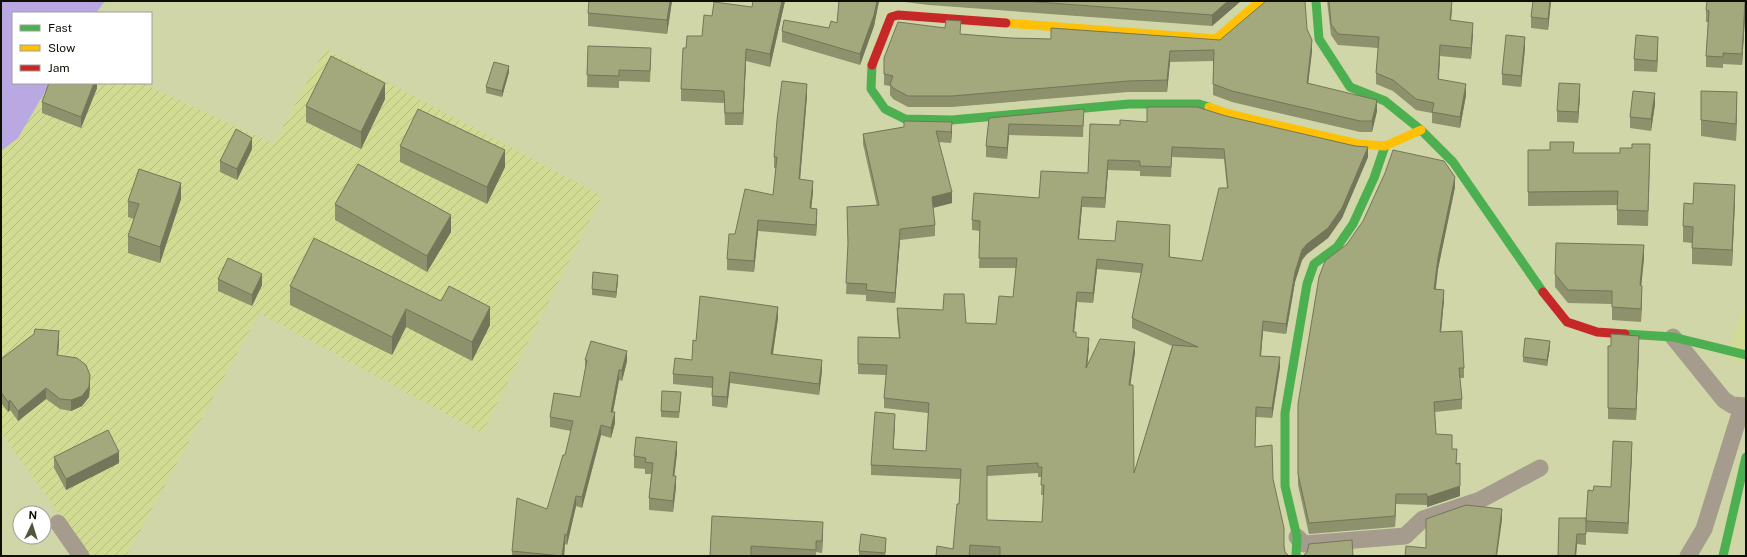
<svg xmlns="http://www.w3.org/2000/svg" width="1747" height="557" font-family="'Public Sans',sans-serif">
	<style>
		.built { fill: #d2db93 }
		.industrial { fill: url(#industrial-furrows) }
		.water { fill: #b9a8e1 }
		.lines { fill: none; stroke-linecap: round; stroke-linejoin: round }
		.street { stroke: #a59c8e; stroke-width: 17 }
		.fast { stroke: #4caf50; stroke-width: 9 }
		.slow { stroke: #ffc107; stroke-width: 9 }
		.jam { stroke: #c62828; stroke-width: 9 }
		.wall { fill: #8d916c; fill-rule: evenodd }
		.shaded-wall { fill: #737658 }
		.building { fill: #a4a97d; stroke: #737658; fill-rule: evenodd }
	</style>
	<defs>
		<pattern id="industrial-furrows" width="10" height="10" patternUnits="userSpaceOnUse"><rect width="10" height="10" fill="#d2db93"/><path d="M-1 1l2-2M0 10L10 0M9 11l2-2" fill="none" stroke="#b3bb7d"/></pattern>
	</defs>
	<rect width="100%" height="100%" fill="#d0d6a8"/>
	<path class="built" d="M 1746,299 L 1746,364 L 1728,358 Z"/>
	<path class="industrial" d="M 325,49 L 602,196 L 482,433 L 259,313 L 126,556 L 90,556 L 1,433 L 1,151 L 8,147 L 31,117 L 50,83 L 142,83 L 274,144 Z"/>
	<path class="water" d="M 1,1 L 105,1 L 96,13 L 13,13 L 13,83 L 50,83 L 18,138 L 1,151 Z"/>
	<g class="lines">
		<path class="street" d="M 1673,337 L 1724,400 L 1732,405 L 1746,406
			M 58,523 L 81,556
			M 1297,537 L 1304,544 L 1405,536 L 1423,519 L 1480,500 L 1540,468
			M 1688,556 L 1704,529 L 1742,407"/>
		<path class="fast" d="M 1316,1 L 1319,39 L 1350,87 L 1385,101 L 1421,130 L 1453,162 L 1543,292
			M 872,65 L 871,89 L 885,109 L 905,119 L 952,120 L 1129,104 L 1199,104 L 1209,107
			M 1625,334 L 1673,337 L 1746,355
			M 1296,556 L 1297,537 L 1285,486 L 1285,413 L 1307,284 L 1314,264 L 1337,247 L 1353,224 L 1374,178 L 1385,146
			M 1723,556 L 1746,457"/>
		<path class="slow" d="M 1006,23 L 1216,39 L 1260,1
			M 1209,107 L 1229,114 L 1358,144 L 1385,146 L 1421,130"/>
		<path class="jam" d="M 872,65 L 891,17 L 898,15 L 1006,23
			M 1543,292 L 1567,322 L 1597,332 L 1625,334"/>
	</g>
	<path class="wall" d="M 672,1 L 667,34 L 588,26 L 588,13 Z
		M 785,1 L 770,67 L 746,61 L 743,125 L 725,125 L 724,103 L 681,101 L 681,89 L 686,48 L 702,36 L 712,16 L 752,7 Z
		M 839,1 L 879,1 L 874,26 L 860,65 L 782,42 L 782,31 L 829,28 L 837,23 Z
		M 896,1 L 1241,1 L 1212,26 L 929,5 Z
		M 1327,1 L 1452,1 L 1451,20 L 1473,34 L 1471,59 L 1440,56 L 1439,79 L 1466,95 L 1460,128 L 1432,123 L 1432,113 L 1416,110 L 1393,91 L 1376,84 L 1376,73 L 1378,48 L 1338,45 L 1331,35 Z
		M 1551,1 L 1548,30 L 1531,28 L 1531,17 Z
		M 1746,1 L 1742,65 L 1723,64 L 1723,68 L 1706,67 L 1706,56 L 1708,22 L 1706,22 L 1706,10 Z
		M 1307,29 L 1312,51 L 1308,83 L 1377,111 L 1372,132 L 1360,132 L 1232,102 L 1213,95 L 1213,61 L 1170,62 L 1167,92 L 1128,92 L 952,107 L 908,107 L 893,99 L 890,95 L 890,86 L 884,85 L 884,74 L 961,35 L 1011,38 L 1051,39 L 1220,40 Z
		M 588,46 L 651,59 L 650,82 L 619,81 L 619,88 L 587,87 Z
		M 1525,48 L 1521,87 L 1502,85 L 1502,74 Z
		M 1658,48 L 1657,72 L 1634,71 L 1634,59 Z
		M 509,72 L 502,97 L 486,93 L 486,87 Z
		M 97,83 L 97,88 L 81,128 L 42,113 L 42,102 Z
		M 807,96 L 800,180 L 813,192 L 811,208 L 817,220 L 816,236 L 758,231 L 754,272 L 727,270 L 727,259 L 735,234 L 773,195 L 776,168 L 774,168 L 774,157 Z
		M 1580,96 L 1578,123 L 1557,122 L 1557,111 Z
		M 385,99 L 361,149 L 306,122 L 306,106 Z
		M 1655,104 L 1651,131 L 1630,128 L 1630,117 Z
		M 1737,108 L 1736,141 L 1701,136 L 1701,120 Z
		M 1084,109 L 1083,137 L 1009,135 L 1007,159 L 986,157 L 986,146 L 989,118 Z
		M 1226,116 L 1368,157 L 1342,218 L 1328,238 L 1307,254 L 1302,260 L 1295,282 L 1286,334 L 1263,331 L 1261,356 L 1280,367 L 1272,418 L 1256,417 L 1255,447 L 1273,479 L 1284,538 L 1284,547 L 1285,552 L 1289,556 L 984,556 L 970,555 L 970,556 L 936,556 L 953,549 L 959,504 L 960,479 L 871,475 L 871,465 L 895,424 L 893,449 L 926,451 L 928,413 L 884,408 L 884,398 L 886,375 L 858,374 L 858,337 L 899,338 L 897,318 L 897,308 L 966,323 L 996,324 L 1013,297 L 1016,268 L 979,268 L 980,231 L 972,230 L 972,220 L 1039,198 L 1088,173 L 1120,125 L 1147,122 ZM 1172,157 L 1224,159 L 1227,188 L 1202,261 L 1170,257 L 1170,235 L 1115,241 L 1079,239 L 1082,207 L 1105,208 L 1108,170 L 1140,171 L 1140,176 L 1171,177 ZM 1097,269 L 1141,273 L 1132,318 L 1132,328 L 1172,346 L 1134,473 L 1130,385 L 1135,352 L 1087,365 L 1089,348 L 1076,337 L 1074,332 L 1077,302 L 1093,303 ZM 1038,473 L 1038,477 L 1042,477 L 1041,495 L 1044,495 L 1042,522 L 987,520 L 987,476 Z
		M 904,127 L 952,132 L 951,143 L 939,142 L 952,203 L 933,208 L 935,225 L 935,236 L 900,240 L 895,303 L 866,301 L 866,295 L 846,294 L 848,248 L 847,207 L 877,206 L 863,144 L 863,134 Z
		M 400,146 L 505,167 L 487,204 L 400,162 Z
		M 252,149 L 237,180 L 220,172 L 220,161 Z
		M 1528,150 L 1573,153 L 1650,159 L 1648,226 L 1617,225 L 1617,205 L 1528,206 Z
		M 1455,187 L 1438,269 L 1436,289 L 1444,300 L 1441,332 L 1464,368 L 1464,378 L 1460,378 L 1462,399 L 1462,409 L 1435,412 L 1436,434 L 1457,464 L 1460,496 L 1427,507 L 1427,505 L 1396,504 L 1395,527 L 1309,534 L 1298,485 L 1298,404 Z
		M 181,199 L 160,263 L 128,253 L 128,236 L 134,219 L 128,217 L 128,201 Z
		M 1735,201 L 1732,266 L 1692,264 L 1692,243 L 1683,242 L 1683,226 Z
		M 335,204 L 451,232 L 427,272 L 335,220 Z
		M 1644,258 L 1641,286 L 1642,298 L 1641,322 L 1612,320 L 1612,304 L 1568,303 L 1555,287 L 1555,274 Z
		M 218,279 L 262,285 L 252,306 L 218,291 Z
		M 618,281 L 616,298 L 592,295 L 592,289 Z
		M 290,286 L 490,325 L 472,361 L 406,327 L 392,355 L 290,305 Z
		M 778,318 L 773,354 L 822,371 L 819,395 L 730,383 L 727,408 L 712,406 L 712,388 L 673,384 L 673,374 L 692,360 L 696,341 Z
		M 59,342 L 58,355 L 90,386 L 89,397 L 82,406 L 71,411 L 60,409 L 46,399 L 18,421 L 10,410 L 8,412 L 1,403 L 1,359 Z
		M 1608,346 L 1639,347 L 1636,420 L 1608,419 Z
		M 1550,347 L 1547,366 L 1523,362 L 1523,357 Z
		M 585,360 L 627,361 L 622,381 L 619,380 L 613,412 L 615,423 L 611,438 L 601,435 L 582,508 L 576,506 L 567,545 L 565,544 L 564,556 L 512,556 L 512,551 L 547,509 L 565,455 L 571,431 L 550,427 L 550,417 L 580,397 L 585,369 Z
		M 681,398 L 679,418 L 661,417 L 661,411 Z
		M 677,453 L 674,476 L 676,487 L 673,512 L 649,510 L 649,498 L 651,474 L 645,474 L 645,469 L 634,468 L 634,456 Z
		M 1632,453 L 1628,534 L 1586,532 L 1586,521 L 1611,487 Z
		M 54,457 L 119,463 L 66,490 L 54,468 Z
		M 712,516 L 823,533 L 822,553 L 816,552 L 816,556 L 710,556 Z
		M 1586,518 L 1586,545 L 1577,544 L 1576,556 L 1558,556 Z
		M 886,549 L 885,556 L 859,556 L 859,551 Z"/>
	<path class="shaded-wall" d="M 670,1 L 672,1 L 667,34 L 667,20 Z
		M 782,1 L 785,1 L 770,67 L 770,54 Z
		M 877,1 L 879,1 L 874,26 L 860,65 L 860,54 Z
		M 1228,1 L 1241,1 L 1212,26 L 1212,15 Z
		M 1452,1 L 1452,9 L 1450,31 L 1450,20 Z
		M 1550,1 L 1551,1 L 1548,30 L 1548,19 Z
		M 1745,1 L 1746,1 L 1742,65 L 1742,54 Z
		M 1473,23 L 1473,34 L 1471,59 L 1471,48 Z
		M 1525,37 L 1525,48 L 1521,87 L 1521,76 Z
		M 1658,37 L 1658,48 L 1657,72 L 1657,61 Z
		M 1312,40 L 1312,51 L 1307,94 L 1307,83 Z
		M 1440,45 L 1440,56 L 1438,90 L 1438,79 Z
		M 746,49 L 746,61 L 743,125 L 743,113 Z
		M 1170,51 L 1170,62 L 1167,92 L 1167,80 Z
		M 509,66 L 509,72 L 502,97 L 502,91 Z
		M 94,83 L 97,83 L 97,88 L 81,128 L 81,117 Z
		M 385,83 L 385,99 L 361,149 L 361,132 Z
		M 807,84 L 807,96 L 799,191 L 799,179 Z
		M 1466,84 L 1466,95 L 1460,128 L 1460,117 Z
		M 1580,84 L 1580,96 L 1578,123 L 1578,112 Z
		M 1737,92 L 1737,108 L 1736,141 L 1736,124 Z
		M 1655,93 L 1655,104 L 1651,131 L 1651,119 Z
		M 1377,100 L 1377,111 L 1372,132 L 1372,121 Z
		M 952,122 L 952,132 L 951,143 L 951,132 Z
		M 1009,124 L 1009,135 L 1007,159 L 1007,148 Z
		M 252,138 L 252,149 L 237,180 L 237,169 Z
		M 1368,147 L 1368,157 L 1342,218 L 1328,238 L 1307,254 L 1302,260 L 1295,282 L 1286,334 L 1286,324 L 1295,272 L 1302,250 Z
		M 505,150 L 505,167 L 487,204 L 487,187 Z
		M 1108,160 L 1108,170 L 1105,208 L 1105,198 Z
		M 1455,177 L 1455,187 L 1438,269 L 1434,299 L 1434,289 L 1438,258 Z
		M 813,181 L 813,192 L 810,220 L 810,208 Z
		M 181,183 L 181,199 L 160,263 L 160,247 Z
		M 1735,185 L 1735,201 L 1732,266 L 1732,250 Z
		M 952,192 L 952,203 L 932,208 L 932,197 Z
		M 1082,197 L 1082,207 L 1078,249 L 1078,239 Z
		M 817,209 L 817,220 L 816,236 L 816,225 Z
		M 451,215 L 451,232 L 427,272 L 427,256 Z
		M 758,220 L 758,231 L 754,272 L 754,261 Z
		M 900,229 L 900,240 L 895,303 L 895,293 Z
		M 1644,245 L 1644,258 L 1640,298 L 1640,285 Z
		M 1097,259 L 1097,269 L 1093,303 L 1093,293 Z
		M 262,274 L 262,285 L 252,306 L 252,295 Z
		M 618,275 L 618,281 L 616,298 L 616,292 Z
		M 1642,286 L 1642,298 L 1641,322 L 1641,309 Z
		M 1444,290 L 1444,300 L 1440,342 L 1440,332 Z
		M 1077,292 L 1077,302 L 1073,342 L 1073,332 Z
		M 490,307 L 490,325 L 472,361 L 472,342 Z
		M 778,307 L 778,318 L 771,365 L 771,354 Z
		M 406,309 L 406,327 L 392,355 L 392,337 Z
		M 1263,321 L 1263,331 L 1260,366 L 1260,356 Z
		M 59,331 L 59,342 L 57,366 L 57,355 Z
		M 1639,336 L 1639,347 L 1636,420 L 1636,409 Z
		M 1089,338 L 1089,348 L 1086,378 L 1086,368 Z
		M 1550,341 L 1550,347 L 1547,366 L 1547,360 Z
		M 1135,342 L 1135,352 L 1129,395 L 1129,385 Z
		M 627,351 L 627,361 L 622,381 L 622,370 Z
		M 1280,357 L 1280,367 L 1272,418 L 1272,408 Z
		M 822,360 L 822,371 L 819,395 L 819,384 Z
		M 619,370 L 619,380 L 611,422 L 611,412 Z
		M 730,372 L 730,383 L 727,408 L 727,397 Z
		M 90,375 L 90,386 L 89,397 L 82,406 L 71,411 L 71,400 Z
		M 46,388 L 46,399 L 18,421 L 18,411 Z
		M 10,400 L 10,410 L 8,412 L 8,402 Z
		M 615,412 L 615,423 L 611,438 L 611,428 Z
		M 895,414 L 895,424 L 893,459 L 893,449 Z
		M 601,425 L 601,435 L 582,508 L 582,497 Z
		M 677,442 L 677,453 L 673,487 L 673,476 Z
		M 1632,442 L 1632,453 L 1628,534 L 1628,523 Z
		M 119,452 L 119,463 L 66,490 L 66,479 Z
		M 676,476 L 676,487 L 673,512 L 673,501 Z
		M 1460,486 L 1460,496 L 1427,507 L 1427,497 Z
		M 1396,494 L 1396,504 L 1395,527 L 1395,516 Z
		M 576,496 L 576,506 L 567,545 L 567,535 Z
		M 1502,509 L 1502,520 L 1497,556 L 1496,556 Z
		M 823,522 L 823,533 L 822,553 L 822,541 Z
		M 565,534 L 565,544 L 564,556 L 562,556 Z
		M 1577,534 L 1577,544 L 1576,556 L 1575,556 Z"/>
	<path class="building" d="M 589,1 L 670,1 L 667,20 L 588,13 Z
		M 753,1 L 782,1 L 770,54 L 746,49 L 743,113 L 725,113 L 724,91 L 681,89 L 683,48 L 686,48 L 687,36 L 702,36 L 704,15 L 712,16 L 714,2 L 752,7 Z
		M 839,1 L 877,1 L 874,15 L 860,54 L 782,31 L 784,20 L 829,28 L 831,21 L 837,23 Z
		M 1024,1 L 1228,1 L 1212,15 Z
		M 1266,1 L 1305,1 L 1307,29 L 1312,40 L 1307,83 L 1377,100 L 1372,121 L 1360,121 L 1232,91 L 1213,84 L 1214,50 L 1170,51 L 1167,80 L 1128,81 L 952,96 L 908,96 L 893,88 L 890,84 L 893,76 L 884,74 L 884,58 L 898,22 L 945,28 L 946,20 L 961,21 L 960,34 L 1011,38 L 1051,39 L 1051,28 L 1220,40 Z
		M 1329,1 L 1452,1 L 1450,20 L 1473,23 L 1471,48 L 1440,45 L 1438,79 L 1466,84 L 1460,117 L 1432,112 L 1434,103 L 1416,99 L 1393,80 L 1376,73 L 1379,37 L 1338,34 L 1331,24 Z
		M 1533,1 L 1550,1 L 1548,19 L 1531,17 Z
		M 1707,1 L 1745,1 L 1742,54 L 1723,53 L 1723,57 L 1706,56 L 1709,11 L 1706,10 Z
		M 1506,35 L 1525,37 L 1521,76 L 1502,74 Z
		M 1636,35 L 1658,37 L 1657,61 L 1634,59 Z
		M 588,46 L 651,48 L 650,71 L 619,70 L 619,76 L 587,75 Z
		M 331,56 L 385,83 L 361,132 L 306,106 Z
		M 494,62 L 509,66 L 502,91 L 486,87 Z
		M 782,81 L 807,84 L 799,179 L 813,181 L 810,208 L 817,209 L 816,225 L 758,220 L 754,261 L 727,259 L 729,234 L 735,234 L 745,189 L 773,195 L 777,157 L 774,157 L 777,120 Z
		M 49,83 L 94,83 L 81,117 L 42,102 Z
		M 1559,83 L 1580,84 L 1578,112 L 1557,111 Z
		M 1633,91 L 1655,93 L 1651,119 L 1630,117 Z
		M 1701,91 L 1737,92 L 1736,124 L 1701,120 Z
		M 1147,107 L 1197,107 L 1226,116 L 1355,146 L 1368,147 L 1342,208 L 1328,228 L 1307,244 L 1302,250 L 1295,272 L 1286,324 L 1263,321 L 1260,356 L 1280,357 L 1272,408 L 1256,407 L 1255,447 L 1272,445 L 1273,479 L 1284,528 L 1284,546 L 1285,552 L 1289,556 L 1000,556 L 1000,547 L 970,545 L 969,556 L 936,556 L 937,546 L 953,549 L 957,504 L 959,504 L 961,469 L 871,465 L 875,412 L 895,414 L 893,449 L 926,451 L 929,403 L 884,398 L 887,365 L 858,364 L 858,337 L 900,338 L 897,308 L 943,310 L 944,294 L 964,294 L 966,323 L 996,324 L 999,296 L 1013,297 L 1017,258 L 979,258 L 980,221 L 972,220 L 974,193 L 1039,198 L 1041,171 L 1088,173 L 1090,124 L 1120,125 L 1120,120 L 1147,122 ZM 1172,147 L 1224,149 L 1228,188 L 1219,188 L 1202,261 L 1169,257 L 1170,225 L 1117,221 L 1115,241 L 1078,239 L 1082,197 L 1105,198 L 1108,160 L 1140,161 L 1140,166 L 1171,167 ZM 1097,259 L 1143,264 L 1132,318 L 1198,347 L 1173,345 L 1134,473 L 1133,385 L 1129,385 L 1135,342 L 1100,339 L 1086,368 L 1089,338 L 1076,337 L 1076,332 L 1073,332 L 1077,292 L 1093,293 ZM 1038,463 L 1038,467 L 1042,467 L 1041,485 L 1044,485 L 1042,522 L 987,520 L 987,466 Z
		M 418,109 L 505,150 L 487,187 L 400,146 Z
		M 1084,109 L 1083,126 L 1009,124 L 1007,148 L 986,146 L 989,118 Z
		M 904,121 L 952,122 L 951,132 L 936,131 L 952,192 L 932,197 L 935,225 L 900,229 L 895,293 L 866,290 L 867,284 L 846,283 L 848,243 L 847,207 L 879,205 L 863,134 L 904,127 Z
		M 236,129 L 252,138 L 237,169 L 220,161 Z
		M 1550,142 L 1574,142 L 1573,153 L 1620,153 L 1620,148 L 1632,148 L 1632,144 L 1650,144 L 1648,211 L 1617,210 L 1618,191 L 1528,192 L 1528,150 L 1550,150 Z
		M 1393,150 L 1444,161 L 1455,177 L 1438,258 L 1434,289 L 1444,290 L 1440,332 L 1462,331 L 1464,368 L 1459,368 L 1462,399 L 1434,402 L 1436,434 L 1452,435 L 1452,449 L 1457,449 L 1456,464 L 1460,463 L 1460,486 L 1427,497 L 1427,494 L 1396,494 L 1395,516 L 1309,523 L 1298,474 L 1298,404 L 1319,277 L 1325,261 L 1347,244 L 1363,221 L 1385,173 Z
		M 358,164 L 451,215 L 427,256 L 335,204 Z
		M 139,169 L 181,183 L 160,247 L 128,236 L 139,204 L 128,201 Z
		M 1694,183 L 1735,185 L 1732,250 L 1692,248 L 1693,227 L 1683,226 L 1684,203 L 1693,204 Z
		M 314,238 L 441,301 L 449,286 L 490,307 L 472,342 L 406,309 L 392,337 L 290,286 Z
		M 1556,243 L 1644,245 L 1640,285 L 1642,286 L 1641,309 L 1612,307 L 1612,291 L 1568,290 L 1555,274 Z
		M 228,258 L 262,274 L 252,295 L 218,279 Z
		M 593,272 L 618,275 L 616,292 L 592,289 Z
		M 700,296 L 778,307 L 771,354 L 822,360 L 819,384 L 730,372 L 727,397 L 712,396 L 713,377 L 673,374 L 675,358 L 692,360 L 693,340 L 696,341 Z
		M 35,329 L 59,331 L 57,355 L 77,358 L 86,365 L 90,375 L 89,387 L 82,396 L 71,400 L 60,399 L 46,388 L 18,411 L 10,400 L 8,402 L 1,392 L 1,359 L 34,334 Z
		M 1611,334 L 1639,336 L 1636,409 L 1608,408 L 1608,346 L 1611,346 Z
		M 1525,338 L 1550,341 L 1547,360 L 1523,357 Z
		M 591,341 L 627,351 L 622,370 L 619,370 L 611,412 L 615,412 L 611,428 L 601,425 L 582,497 L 576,496 L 567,535 L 565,534 L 562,556 L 512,551 L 517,498 L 547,509 L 563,455 L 565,455 L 573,421 L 550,417 L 554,393 L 580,397 L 587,360 L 585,360 Z
		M 662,391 L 681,392 L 679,412 L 661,411 Z
		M 108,430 L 119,452 L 66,479 L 54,457 Z
		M 636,437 L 677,442 L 673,476 L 676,476 L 673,501 L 649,498 L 653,463 L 645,462 L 646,458 L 634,456 Z
		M 1613,441 L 1632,442 L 1628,523 L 1586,521 L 1588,490 L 1593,491 L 1594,486 L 1611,487 Z
		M 1466,505 L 1502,509 L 1496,556 L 1405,556 L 1406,546 L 1426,548 L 1426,519 Z
		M 712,516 L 823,522 L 822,541 L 816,541 L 816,550 L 751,546 L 751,556 L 710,556 Z
		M 1559,518 L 1586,518 L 1586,534 L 1577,534 L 1575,556 L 1558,556 Z
		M 861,534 L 886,538 L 885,553 L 859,551 Z
		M 1352,540 L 1353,556 L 1303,556 L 1307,552 L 1309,544 Z"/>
	<rect width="1747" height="557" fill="none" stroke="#0d0f00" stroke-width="4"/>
	<rect x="12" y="12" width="140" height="72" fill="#ffffff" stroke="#9e9f99"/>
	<rect x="20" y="25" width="20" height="6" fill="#4caf50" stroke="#9e9f99"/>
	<text x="48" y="32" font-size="12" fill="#0d0f00">Fast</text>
	<rect x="20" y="45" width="20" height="6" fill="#ffc107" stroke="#9e9f99"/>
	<text x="48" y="52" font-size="12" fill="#0d0f00">Slow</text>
	<rect x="20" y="65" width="20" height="6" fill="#c62828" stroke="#9e9f99"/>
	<text x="48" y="72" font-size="12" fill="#0d0f00">Jam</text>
	<g transform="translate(32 525) rotate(4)"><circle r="19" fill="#ffffff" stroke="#9e9f99"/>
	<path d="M0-3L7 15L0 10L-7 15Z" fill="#51553b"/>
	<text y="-6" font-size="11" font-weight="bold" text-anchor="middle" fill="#0d0f00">N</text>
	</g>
</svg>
